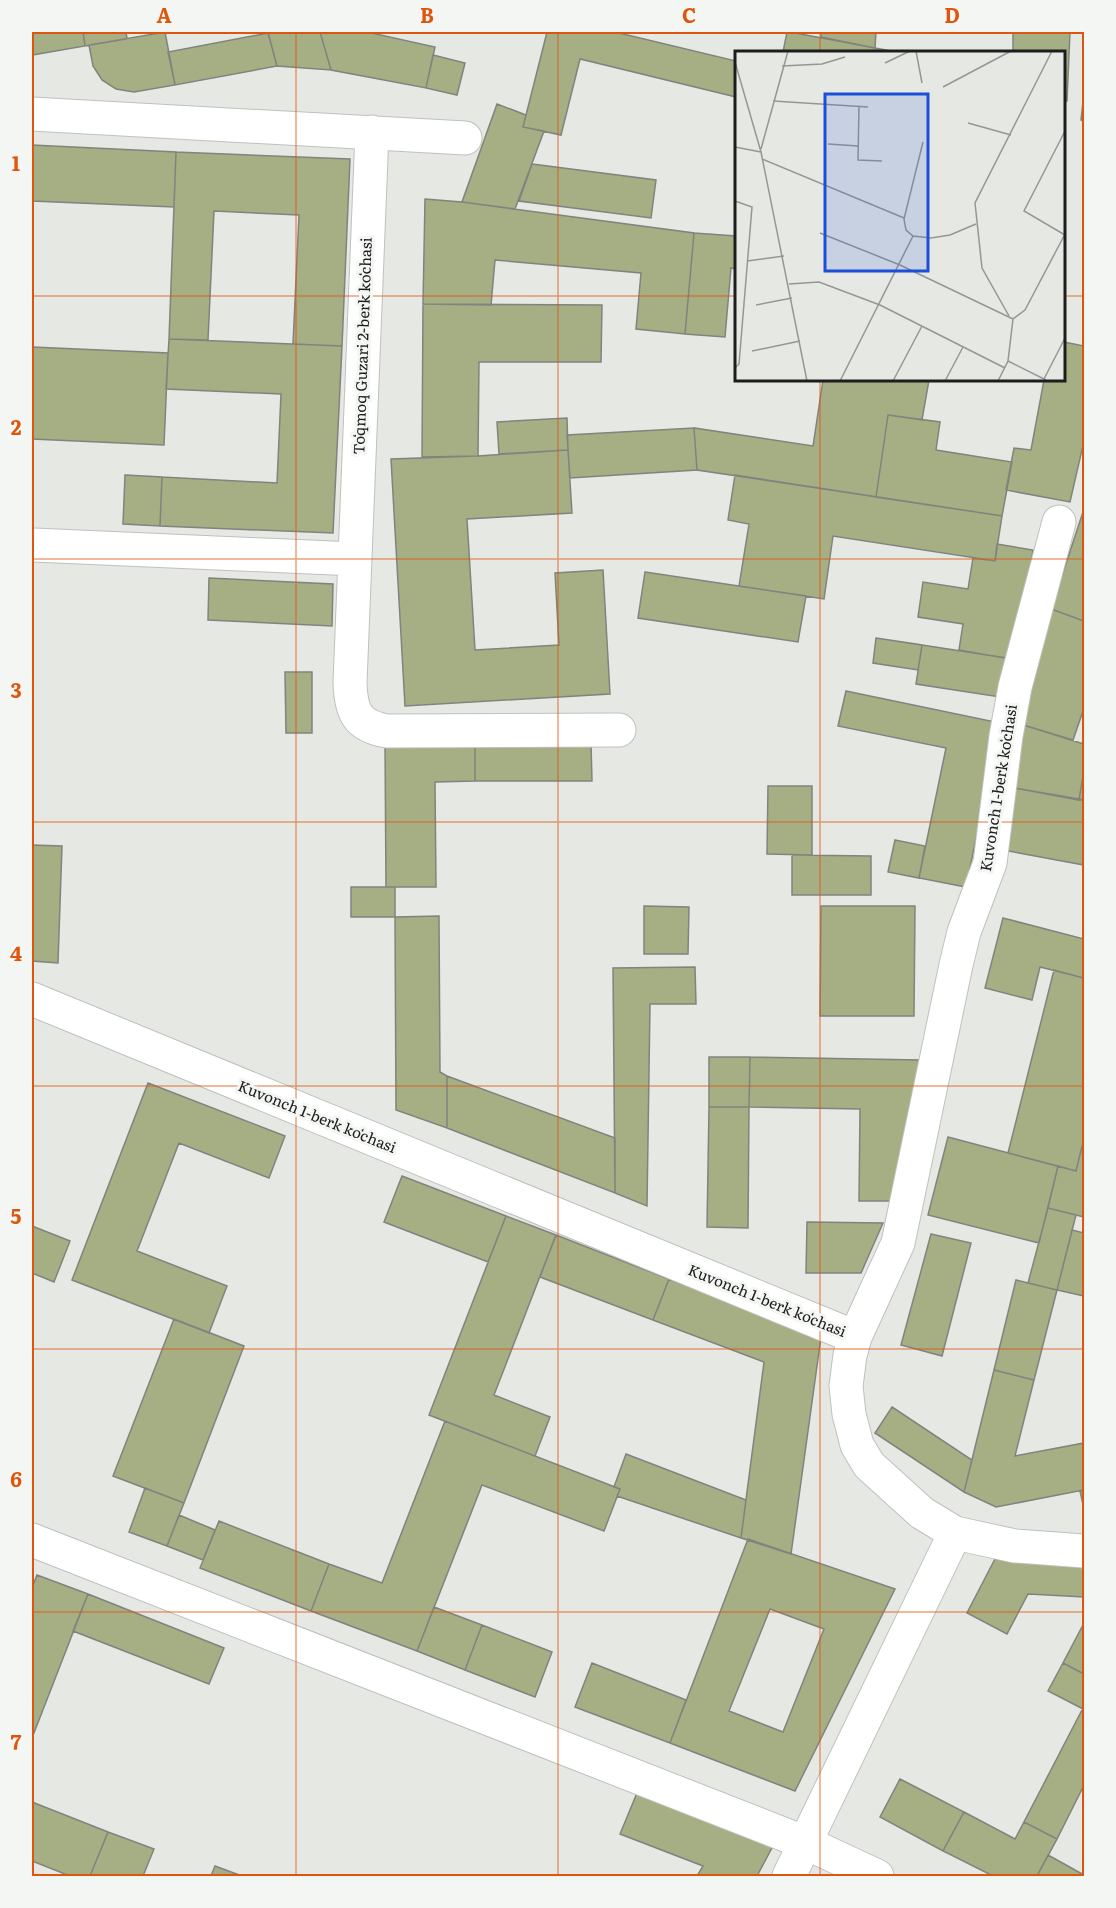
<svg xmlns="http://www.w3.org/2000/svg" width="1116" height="1908" font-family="Literata,serif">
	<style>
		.building { fill: #a6ae83; stroke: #82837f; stroke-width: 1.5; fill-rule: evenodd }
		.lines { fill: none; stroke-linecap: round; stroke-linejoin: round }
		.minor-casing { stroke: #bfc1bd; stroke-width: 35 }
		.minor { stroke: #fff; stroke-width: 33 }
		.grid { fill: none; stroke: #de560d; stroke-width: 1.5; stroke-opacity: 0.55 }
		.labels { text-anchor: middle; stroke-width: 6; stroke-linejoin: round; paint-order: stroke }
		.street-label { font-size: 15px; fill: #1c1d1c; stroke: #f3f6f2 }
		.inset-road { fill: none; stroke: #959794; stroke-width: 1.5 }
		.view { fill: #1d4ed8; fill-opacity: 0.15; stroke: #1d4ed8; stroke-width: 3 }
		.inset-edge { fill: none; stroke: #1c1d1c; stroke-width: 3 }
		.neatline { fill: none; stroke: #de560d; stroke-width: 2 }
		.grid-label { font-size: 20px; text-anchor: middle; font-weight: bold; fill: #de560d }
	</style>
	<rect width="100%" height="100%" fill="#e6e8e4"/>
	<path class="building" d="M 32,32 L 83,32 L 85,46 L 32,55 Z
		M 83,32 L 126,32 L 127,39 L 85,46 Z
		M 165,32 L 175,85 L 134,92 L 116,89 L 102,80 L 93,66 L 89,45 Z
		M 268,32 L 320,32 L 331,70 L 277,66 Z
		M 320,32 L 367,32 L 435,47 L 426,88 L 331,70 Z
		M 547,32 L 615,32 L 736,61 L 736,97 L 580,59 L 561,135 L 523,127 Z
		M 787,32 L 790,32 L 891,51 L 890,52 L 783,52 Z
		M 821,32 L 876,32 L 875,48 L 821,37 Z
		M 1013,32 L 1070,32 L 1067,101 L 1064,101 L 1064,52 L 1013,52 Z
		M 268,33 L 277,66 L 175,85 L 168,52 Z
		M 433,55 L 465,63 L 457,95 L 426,88 Z
		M 1084,93 L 1084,121 L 1081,120 Z
		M 497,104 L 526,115 L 523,127 L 544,131 L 515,209 L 462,202 Z
		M 32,145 L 176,152 L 174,207 L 32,201 Z
		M 176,152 L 350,159 L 342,346 L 293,344 L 299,215 L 214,211 L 208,340 L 169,339 Z
		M 532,164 L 656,180 L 651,218 L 519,201 Z
		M 425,199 L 462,202 L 694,233 L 685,334 L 636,329 L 641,273 L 495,260 L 491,305 L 423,304 Z
		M 694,233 L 736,236 L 736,269 L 731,268 L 725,337 L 685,334 Z
		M 423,304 L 602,305 L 601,362 L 479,362 L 478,456 L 422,457 Z
		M 169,339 L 342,346 L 333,533 L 160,526 L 162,477 L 277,483 L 281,394 L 166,389 Z
		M 1064,342 L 1084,346 L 1084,441 L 1070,502 L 1006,490 L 1014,448 L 1031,450 L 1044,380 L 1064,380 Z
		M 32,347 L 168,353 L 164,445 L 32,439 Z
		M 823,380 L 929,380 L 922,420 L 888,415 L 876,497 L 697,470 L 694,428 L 813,446 Z
		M 888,415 L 940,422 L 936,450 L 1012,462 L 1002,516 L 876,497 Z
		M 567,418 L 568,450 L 499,454 L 497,422 Z
		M 694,428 L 697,470 L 570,478 L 567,435 Z
		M 568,450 L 572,513 L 467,519 L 475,650 L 559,645 L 555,573 L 603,570 L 610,694 L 405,706 L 391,459 L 478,456 Z
		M 125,475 L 162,477 L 160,526 L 123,524 Z
		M 735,475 L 1002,516 L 995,561 L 833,536 L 824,599 L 739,586 L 749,524 L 728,520 Z
		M 1084,509 L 1084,621 L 1051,609 Z
		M 997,544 L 1033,550 L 1016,660 L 959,650 L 963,624 L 918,617 L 923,582 L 968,589 L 973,558 L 995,561 Z
		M 645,572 L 806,596 L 798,642 L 638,618 Z
		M 209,578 L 333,584 L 332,626 L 208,620 Z
		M 1051,609 L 1084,621 L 1084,708 L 1073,740 L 1020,724 Z
		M 876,638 L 922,645 L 918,670 L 873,663 Z
		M 922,645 L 1006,658 L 1000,697 L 916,684 Z
		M 285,672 L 312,672 L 312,733 L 286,733 Z
		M 846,691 L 1000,723 L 966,887 L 919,878 L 946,748 L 838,726 Z
		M 1020,724 L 1084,744 L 1084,770 L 1079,800 L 1009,787 Z
		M 591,743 L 592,781 L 475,781 L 475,744 Z
		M 385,744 L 475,744 L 475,781 L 435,782 L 436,887 L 386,887 Z
		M 1084,770 L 1084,800 L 1079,800 Z
		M 768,786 L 812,786 L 812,855 L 767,854 Z
		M 1009,787 L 1084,800 L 1084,865 L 997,849 Z
		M 895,840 L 925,846 L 919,878 L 888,872 Z
		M 32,845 L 62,846 L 58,963 L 32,961 Z
		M 792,855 L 871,856 L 871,895 L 792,895 Z
		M 351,887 L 395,887 L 395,917 L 351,917 Z
		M 644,906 L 689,907 L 688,954 L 644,954 Z
		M 821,906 L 915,906 L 914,1016 L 820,1016 Z
		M 439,916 L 440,1072 L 447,1076 L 447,1128 L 396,1110 L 395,917 Z
		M 1003,918 L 1084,939 L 1084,978 L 1040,967 L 1032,1000 L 985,988 Z
		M 695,967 L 696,1004 L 650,1004 L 647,1206 L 615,1193 L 613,968 Z
		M 1054,970 L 1084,978 L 1084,1138 L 1076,1171 L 1008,1153 Z
		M 709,1057 L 750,1057 L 749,1107 L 709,1107 Z
		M 750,1057 L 921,1060 L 897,1201 L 859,1201 L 860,1109 L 749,1107 Z
		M 447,1076 L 615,1138 L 615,1193 L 447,1128 Z
		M 148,1083 L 285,1136 L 269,1178 L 179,1143 L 137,1251 L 227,1286 L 209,1333 L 72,1280 Z
		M 709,1107 L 749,1107 L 748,1228 L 707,1227 Z
		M 948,1137 L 1058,1166 L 1039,1243 L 928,1215 Z
		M 1084,1138 L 1084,1217 L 1048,1208 L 1058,1166 L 1076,1171 Z
		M 402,1176 L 506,1216 L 488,1262 L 384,1222 Z
		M 1048,1208 L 1076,1215 L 1057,1290 L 1028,1283 Z
		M 506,1216 L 556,1235 L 494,1395 L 550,1417 L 535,1456 L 429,1415 Z
		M 807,1222 L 883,1223 L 861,1273 L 806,1273 Z
		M 32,1226 L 70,1241 L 54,1282 L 32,1273 Z
		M 1072,1230 L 1084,1233 L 1084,1296 L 1057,1290 Z
		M 931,1234 L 971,1243 L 942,1356 L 901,1345 Z
		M 556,1235 L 669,1279 L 653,1320 L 540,1277 Z
		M 669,1279 L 821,1337 L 791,1554 L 741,1538 L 764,1362 L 653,1320 Z
		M 1016,1280 L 1057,1290 L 1034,1380 L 994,1370 Z
		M 174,1319 L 244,1346 L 184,1503 L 113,1476 Z
		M 994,1370 L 1034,1380 L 1015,1456 L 1084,1443 L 1084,1490 L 996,1507 L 964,1492 Z
		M 892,1407 L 972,1460 L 964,1492 L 875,1433 Z
		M 445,1421 L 620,1489 L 604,1531 L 482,1485 L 417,1651 L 311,1611 L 329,1564 L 382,1583 Z
		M 626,1454 L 746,1500 L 741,1538 L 617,1496 L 620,1489 L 614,1487 Z
		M 145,1488 L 184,1503 L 167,1546 L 129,1532 Z
		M 1084,1490 L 1084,1509 L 1080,1491 Z
		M 179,1515 L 215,1530 L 203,1560 L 167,1546 Z
		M 219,1521 L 329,1564 L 311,1611 L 200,1568 Z
		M 748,1539 L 895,1589 L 795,1791 L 670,1743 ZM 770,1609 L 824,1629 L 783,1732 L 729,1711 Z
		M 996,1557 L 1084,1565 L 1084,1597 L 1028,1594 L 1007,1634 L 967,1613 Z
		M 37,1575 L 88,1594 L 32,1738 L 32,1588 Z
		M 88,1594 L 224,1648 L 209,1684 L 73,1631 Z
		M 434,1607 L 482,1625 L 465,1670 L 417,1651 Z
		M 1084,1623 L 1084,1674 L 1063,1663 Z
		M 482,1625 L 552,1652 L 535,1697 L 465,1670 Z
		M 592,1663 L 686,1700 L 670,1743 L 575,1707 Z
		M 1063,1663 L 1084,1674 L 1083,1709 L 1048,1691 Z
		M 1084,1706 L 1084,1785 L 1057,1839 L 1024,1822 Z
		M 900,1779 L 964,1812 L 943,1851 L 880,1817 Z
		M 637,1793 L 773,1846 L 757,1876 L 697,1876 L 703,1866 L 620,1834 Z
		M 32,1802 L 108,1832 L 90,1876 L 70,1876 L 32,1861 Z
		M 964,1812 L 1015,1839 L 1024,1822 L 1057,1839 L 1037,1876 L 993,1876 L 943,1851 Z
		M 108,1832 L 154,1849 L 143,1876 L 90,1876 Z
		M 1048,1855 L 1084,1875 L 1084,1876 L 1037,1876 Z
		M 215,1866 L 242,1876 L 211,1876 Z"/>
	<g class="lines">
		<g class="minor-casing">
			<path id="minor" d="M 32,114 L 465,138
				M 372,132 L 350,683 C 351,712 357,726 387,731 L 619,730
				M 1059,522 L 1015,687 L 1006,736 L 990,863 L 964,932 L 956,965 L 898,1243 L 855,1337 L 850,1355 L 846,1386 L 849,1414 L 857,1445 L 869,1465 L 922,1513 L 955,1533 L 1015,1546 L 1084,1551
				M 34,545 L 355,559
				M 32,999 L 855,1337
				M 32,1540 L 806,1843 L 877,1876
				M 789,1876 L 955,1533"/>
		</g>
		<use href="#minor" class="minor"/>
	</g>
	<path class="grid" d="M 296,32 L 296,1876M 558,32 L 558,1876M 820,32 L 820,52M 32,296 L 736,296M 1064,296 L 1084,296M 820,380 L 820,1876M 32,559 L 1084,559M 32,822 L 1084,822M 32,1086 L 1084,1086M 32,1349 L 1084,1349M 32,1612 L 1084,1612"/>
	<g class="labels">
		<g class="street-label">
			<text transform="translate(363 346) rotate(-88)" y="5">Toʻqmoq Guzari 2-berk koʻchasi</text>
			<text transform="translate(999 788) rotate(-81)" y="5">Kuvonch 1-berk koʻchasi</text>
			<text transform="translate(317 1117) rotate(22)" y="5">Kuvonch 1-berk koʻchasi</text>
			<text transform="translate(767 1301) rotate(22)" y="5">Kuvonch 1-berk koʻchasi</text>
		</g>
	</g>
	<g transform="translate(735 51)">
		<rect width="330" height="330" fill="#e6e8e4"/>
		<path class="inset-road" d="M 181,0 L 187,32M 0,11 L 26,101 L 72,330M 150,12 L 175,0M 47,15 L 87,13 L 110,6M 208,36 L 276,0M 38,50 L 133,56M 124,55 L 123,109 L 147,110M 233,72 L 276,84M 330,80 L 289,160 L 330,184M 188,91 L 169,168 L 171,179 L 178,185 L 196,187 L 215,184 L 241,173M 93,93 L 123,95M 0,96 L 26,101M 26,98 L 53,0M 27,108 L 169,167M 0,150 L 17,156 L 4,313 L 0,317M 85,182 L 165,214 L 278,268M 12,210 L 49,205M 54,233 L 84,231 L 145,254 L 270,317M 21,254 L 57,247M 274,265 L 247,217 L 240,152 L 317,0M 17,300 L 65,290M 273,310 L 311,329M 309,328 L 330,287M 105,330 L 178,185M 158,330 L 187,275M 210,330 L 228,296M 263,330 L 273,310 L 278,268 L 290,259 L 330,183"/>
		<path class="view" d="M 90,43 L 193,43 L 193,220 L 90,220 Z"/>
		<rect width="330" height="330" class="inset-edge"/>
	</g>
	<rect width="1116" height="1908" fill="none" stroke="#f3f6f2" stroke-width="66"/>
	<rect x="33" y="33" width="1050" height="1842" class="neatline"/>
	<g class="grid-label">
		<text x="164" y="23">A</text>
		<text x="427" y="23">B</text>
		<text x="689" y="23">C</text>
		<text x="952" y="23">D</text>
		<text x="16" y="171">1</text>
		<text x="16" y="435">2</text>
		<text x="16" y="698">3</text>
		<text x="16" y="961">4</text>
		<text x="16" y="1224">5</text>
		<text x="16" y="1487">6</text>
		<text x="16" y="1750">7</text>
	</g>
</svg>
